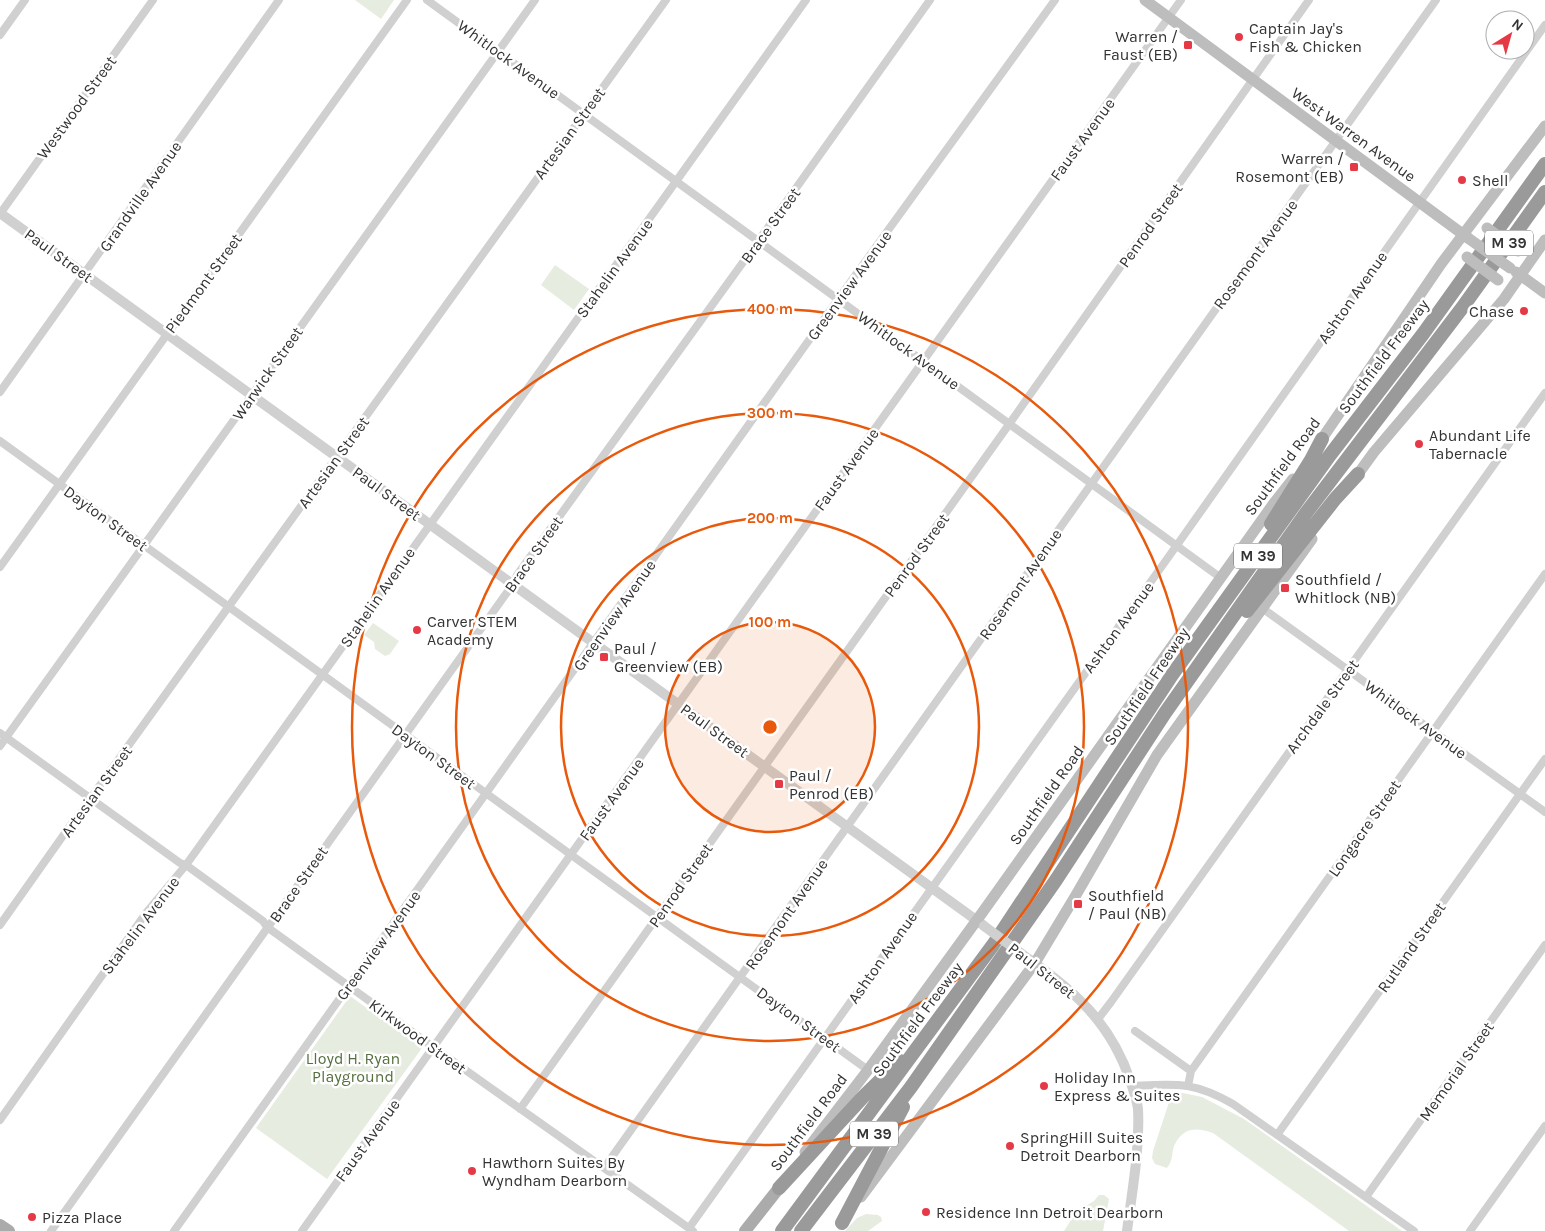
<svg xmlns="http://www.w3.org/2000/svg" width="1545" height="1231" font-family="Karla,sans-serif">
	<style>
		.green { fill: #e6ecdf }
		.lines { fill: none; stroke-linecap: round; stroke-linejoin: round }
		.minor { stroke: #d0d0d0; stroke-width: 8 }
		.tertiary { stroke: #d0d0d0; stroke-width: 10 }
		.secondary { stroke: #bdbdbd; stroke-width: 11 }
		.primary { stroke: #ababab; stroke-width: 12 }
		.motorway { stroke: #9a9a9a; stroke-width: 14 }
		.tertiary-bridge { stroke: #d0d0d0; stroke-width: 10 }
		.secondary-bridge { stroke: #bdbdbd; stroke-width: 11 }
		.ring { fill: none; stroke: #e8590c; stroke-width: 2.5 }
		.poi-dot { fill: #e63946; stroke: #fff; stroke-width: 2 }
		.labels { text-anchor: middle; stroke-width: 5; stroke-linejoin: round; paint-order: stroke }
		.shield { fill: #fff; stroke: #707070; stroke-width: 1 }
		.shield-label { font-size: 15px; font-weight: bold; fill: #333 }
		.poi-label { font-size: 16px; fill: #333; stroke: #fff; text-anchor: start }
		.street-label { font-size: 16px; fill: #333; stroke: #fff }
		.park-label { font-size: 16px; fill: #56703f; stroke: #fff }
		.centre { fill: #e8590c; stroke: #fff; stroke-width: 2.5 }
		.ring-label { font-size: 15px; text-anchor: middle; font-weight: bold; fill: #e8590c; stroke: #fff; stroke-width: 5; stroke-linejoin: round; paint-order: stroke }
	</style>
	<rect width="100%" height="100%" fill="#fff"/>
	<path class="green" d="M 355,0 L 394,0 L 381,19 Z
		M 555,265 L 589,289 L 574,310 L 541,285 Z
		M 373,623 L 399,641 L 390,654 L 385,656 L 375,649 L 374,642 L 364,635 Z
		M 350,996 L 422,1048 L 327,1179 L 256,1128 Z
		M 1178,1092 L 1202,1097 L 1244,1119 L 1402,1231 L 1349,1231 L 1213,1133 C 1196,1127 1183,1127 1174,1146 C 1171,1155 1174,1158 1167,1168 L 1155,1164 L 1152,1158 L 1153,1151 L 1172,1093 Z
		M 1099,1195 L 1104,1195 L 1109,1199 L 1103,1231 L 1064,1231 L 1076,1212 L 1094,1201 Z
		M 866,1214 L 878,1215 L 881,1217 L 882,1221 L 868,1231 L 845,1231 L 857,1218 Z"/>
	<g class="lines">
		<path class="minor" d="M 427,0 L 1221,578
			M 0,35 L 25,0
			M 0,214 L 153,0
			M 0,392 L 279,0
			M 0,441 L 868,1070
			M 0,567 L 407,0
			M 1262,608 L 1545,812
			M 0,733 L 180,863 L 186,865 L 263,921 L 267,927 L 440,1052 L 693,1231
			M 0,746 L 535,0
			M 0,925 L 72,823 L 88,805 L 95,792 L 666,0
			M 1098,1019 L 1111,1002 L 1545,393
			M 1135,1031 L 1191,1071
			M 1132,1086 C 1176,1084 1193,1081 1233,1104 L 1414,1231
			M 1188,1086 L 1191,1071 L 1545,574
			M 520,1109 L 1005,430 L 1309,0
			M 0,1120 L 146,913 L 186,865 L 806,0
			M 1277,1135 L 1545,759
			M 604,1168 L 1436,0
			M 1366,1197 L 1545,945
			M 689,1228 L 1182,538 L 1545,25
			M 51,1231 L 513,584 L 517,575 L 754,247 L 930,0
			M 174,1231 L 844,291 L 1055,0
			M 302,1231 L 1181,0
			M 1470,1231 L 1545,1126"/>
		<path class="tertiary" d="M 0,213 L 983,925
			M 1029,959 C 1076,992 1111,1024 1130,1080 C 1133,1089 1137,1100 1138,1109 C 1140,1150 1132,1191 1127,1231"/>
		<path class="secondary" d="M 1145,0 L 1468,238
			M 1516,272 L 1545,293
			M 1317,446 L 1441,264 L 1545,126
			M 1353,481 L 1374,452 L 1504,299 L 1545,240
			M 805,1152 L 868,1070 L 982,913 L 1274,503 L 1293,479
			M 861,1197 L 1035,963 L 1076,895 L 1157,755 L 1312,539"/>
		<path class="primary" d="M 0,1225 L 9,1231
			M 745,1231 L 779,1188"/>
		<path class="motorway" d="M 1271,524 L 1311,460 L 1322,439
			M 1247,611 L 1335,499 L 1358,474
			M 779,1188 L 863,1097 L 900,1061
			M 842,1223 L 903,1107
			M 782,1231 L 993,945 L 1172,675 L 1330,455 L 1423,334 L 1545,164
			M 801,1231 L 911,1087 L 1056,880 L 1165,713 L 1253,588 L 1306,513 L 1462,308 L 1545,192"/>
		<path class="tertiary-bridge" d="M 984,926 L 1026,957"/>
		<path class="secondary-bridge" d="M 1487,228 L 1518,251
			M 1468,238 L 1510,268
			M 1467,257 L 1498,280"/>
	</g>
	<circle cx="770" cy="727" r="105" fill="#e8590c" fill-opacity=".12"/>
	<g class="ring">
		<circle cx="770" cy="727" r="105"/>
		<circle cx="770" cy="727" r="209"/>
		<circle cx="770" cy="727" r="314"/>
		<circle cx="770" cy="727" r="418"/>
	</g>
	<g class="poi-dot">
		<circle cx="1239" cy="37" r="5"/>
		<rect x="1183" y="40" width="10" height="10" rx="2.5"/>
		<rect x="1349" y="162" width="10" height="10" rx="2.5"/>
		<circle cx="1462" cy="180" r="5"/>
		<circle cx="1524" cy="311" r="5"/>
		<circle cx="1419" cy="444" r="5"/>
		<rect x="1280" y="583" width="10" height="10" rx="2.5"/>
		<circle cx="417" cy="630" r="5"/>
		<rect x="599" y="652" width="10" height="10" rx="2.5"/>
		<rect x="774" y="779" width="10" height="10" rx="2.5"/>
		<rect x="1073" y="899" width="10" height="10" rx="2.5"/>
		<circle cx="1044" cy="1086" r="5"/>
		<circle cx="1010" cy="1146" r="5"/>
		<circle cx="472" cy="1171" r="5"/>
		<circle cx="926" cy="1212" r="5"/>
		<circle cx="32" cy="1217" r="5"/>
	</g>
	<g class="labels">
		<g class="shield">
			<rect x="1485" y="230.5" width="48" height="25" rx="4"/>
			<rect x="1234" y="543.5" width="48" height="25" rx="4"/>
			<rect x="850" y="1121.5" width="48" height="25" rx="4"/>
		</g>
		<g class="shield-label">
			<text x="1509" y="248">M 39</text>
			<text x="1258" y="561">M 39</text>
			<text x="874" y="1139">M 39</text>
		</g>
		<g class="poi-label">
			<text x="1249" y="34">Captain Jay's<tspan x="1249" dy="18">Fish &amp; Chicken</tspan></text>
			<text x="1178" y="42" text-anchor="end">Warren /<tspan x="1178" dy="18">Faust (EB)</tspan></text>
			<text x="1344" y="164" text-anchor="end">Warren /<tspan x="1344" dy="18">Rosemont (EB)</tspan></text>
			<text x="1472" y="186">Shell</text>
			<text x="1514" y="317" text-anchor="end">Chase</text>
			<text x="1429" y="441">Abundant Life<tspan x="1429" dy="18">Tabernacle</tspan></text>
			<text x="1295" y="585">Southfield /<tspan x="1295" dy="18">Whitlock (NB)</tspan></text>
			<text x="427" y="627">Carver STEM<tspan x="427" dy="18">Academy</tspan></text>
			<text x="614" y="654">Paul /<tspan x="614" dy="18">Greenview (EB)</tspan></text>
			<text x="789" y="781">Paul /<tspan x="789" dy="18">Penrod (EB)</tspan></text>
			<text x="1088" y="901">Southfield<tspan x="1088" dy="18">/ Paul (NB)</tspan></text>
			<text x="1054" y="1083">Holiday Inn<tspan x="1054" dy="18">Express &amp; Suites</tspan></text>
			<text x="1020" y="1143">SpringHill Suites<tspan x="1020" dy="18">Detroit Dearborn</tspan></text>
			<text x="482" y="1168">Hawthorn Suites By<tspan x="482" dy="18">Wyndham Dearborn</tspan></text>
			<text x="936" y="1218">Residence Inn Detroit Dearborn</text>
			<text x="42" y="1223">Pizza Place</text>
		</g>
		<g class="street-label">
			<text transform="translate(509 59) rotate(36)" y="6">Whitlock Avenue</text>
			<text transform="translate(76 107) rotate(-54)" y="6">Westwood Street</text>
			<text transform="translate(569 133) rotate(-54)" y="6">Artesian Street</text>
			<text transform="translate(1354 134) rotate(36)" y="6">West Warren Avenue</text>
			<text transform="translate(1082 139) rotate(-54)" y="6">Faust Avenue</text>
			<text transform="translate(140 196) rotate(-55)" y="6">Grandville Avenue</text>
			<text transform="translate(770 225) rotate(-54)" y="6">Brace Street</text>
			<text transform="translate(1150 225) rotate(-55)" y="6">Penrod Street</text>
			<text transform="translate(1255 254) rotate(-54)" y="6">Rosemont Avenue</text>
			<text transform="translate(59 255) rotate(36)" y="6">Paul Street</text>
			<text transform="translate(614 268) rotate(-54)" y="6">Stahelin Avenue</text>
			<text transform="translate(203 283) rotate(-54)" y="6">Piedmont Street</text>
			<text transform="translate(849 285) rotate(-54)" y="6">Greenview Avenue</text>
			<text transform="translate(1352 297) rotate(-55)" y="6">Ashton Avenue</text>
			<text transform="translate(909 350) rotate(36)" y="6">Whitlock Avenue</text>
			<text transform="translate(1383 356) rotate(-53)" y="6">Southfield Freeway</text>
			<text transform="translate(267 373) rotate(-55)" y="6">Warwick Street</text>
			<text transform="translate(333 462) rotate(-54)" y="6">Artesian Street</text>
			<text transform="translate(1282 466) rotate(-54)" y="6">Southfield Road</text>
			<text transform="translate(846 469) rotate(-54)" y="6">Faust Avenue</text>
			<text transform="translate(387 493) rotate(36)" y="6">Paul Street</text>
			<text transform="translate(106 518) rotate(36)" y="6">Dayton Street</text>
			<text transform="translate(533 554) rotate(-55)" y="6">Brace Street</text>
			<text transform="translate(916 555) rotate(-54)" y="6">Penrod Street</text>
			<text transform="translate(1020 584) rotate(-55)" y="6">Rosemont Avenue</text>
			<text transform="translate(377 597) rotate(-55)" y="6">Stahelin Avenue</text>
			<text transform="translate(614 615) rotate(-55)" y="6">Greenview Avenue</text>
			<text transform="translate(1118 627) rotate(-54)" y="6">Ashton Avenue</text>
			<text transform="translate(1146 686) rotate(-56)" y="6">Southfield Freeway</text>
			<text transform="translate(1322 706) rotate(-54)" y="6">Archdale Street</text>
			<text transform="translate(1416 719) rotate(36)" y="6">Whitlock Avenue</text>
			<text transform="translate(715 730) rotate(36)" y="6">Paul Street</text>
			<text transform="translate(434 756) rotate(36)" y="6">Dayton Street</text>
			<text transform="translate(96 791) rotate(-54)" y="6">Artesian Street</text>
			<text transform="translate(1046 795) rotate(-55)" y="6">Southfield Road</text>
			<text transform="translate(611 799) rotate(-54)" y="6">Faust Avenue</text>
			<text transform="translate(1364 828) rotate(-55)" y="6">Longacre Street</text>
			<text transform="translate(298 884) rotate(-55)" y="6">Brace Street</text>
			<text transform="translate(680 885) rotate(-55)" y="6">Penrod Street</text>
			<text transform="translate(786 914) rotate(-55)" y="6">Rosemont Avenue</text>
			<text transform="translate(140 925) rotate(-53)" y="6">Stahelin Avenue</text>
			<text transform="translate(378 945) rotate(-54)" y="6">Greenview Avenue</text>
			<text transform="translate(1411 947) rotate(-55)" y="6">Rutland Street</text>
			<text transform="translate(882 957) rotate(-55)" y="6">Ashton Avenue</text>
			<text transform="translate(1042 970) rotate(38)" y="6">Paul Street</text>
			<text transform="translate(799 1019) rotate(36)" y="6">Dayton Street</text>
			<text transform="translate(917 1019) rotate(-53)" y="6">Southfield Freeway</text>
			<text transform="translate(418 1036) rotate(36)" y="6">Kirkwood Street</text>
			<text transform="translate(1456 1071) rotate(-55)" y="6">Memorial Street</text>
			<text transform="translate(808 1122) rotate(-53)" y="6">Southfield Road</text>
			<text transform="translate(367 1140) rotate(-54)" y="6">Faust Avenue</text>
		</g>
		<g class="park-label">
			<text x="353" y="1064">Lloyd H. Ryan<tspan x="353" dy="18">Playground</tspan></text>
		</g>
	</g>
	<circle cx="770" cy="727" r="8" class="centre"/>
	<g class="ring-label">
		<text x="770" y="314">400 m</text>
		<text x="770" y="418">300 m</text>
		<text x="770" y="523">200 m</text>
		<text x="770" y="627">100 m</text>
	</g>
	<g transform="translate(1510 35) rotate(37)"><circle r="24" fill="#ffffff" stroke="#adadad"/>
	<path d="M0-4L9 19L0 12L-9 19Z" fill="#e63946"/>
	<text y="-8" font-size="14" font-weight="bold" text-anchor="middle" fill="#333333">N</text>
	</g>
</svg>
